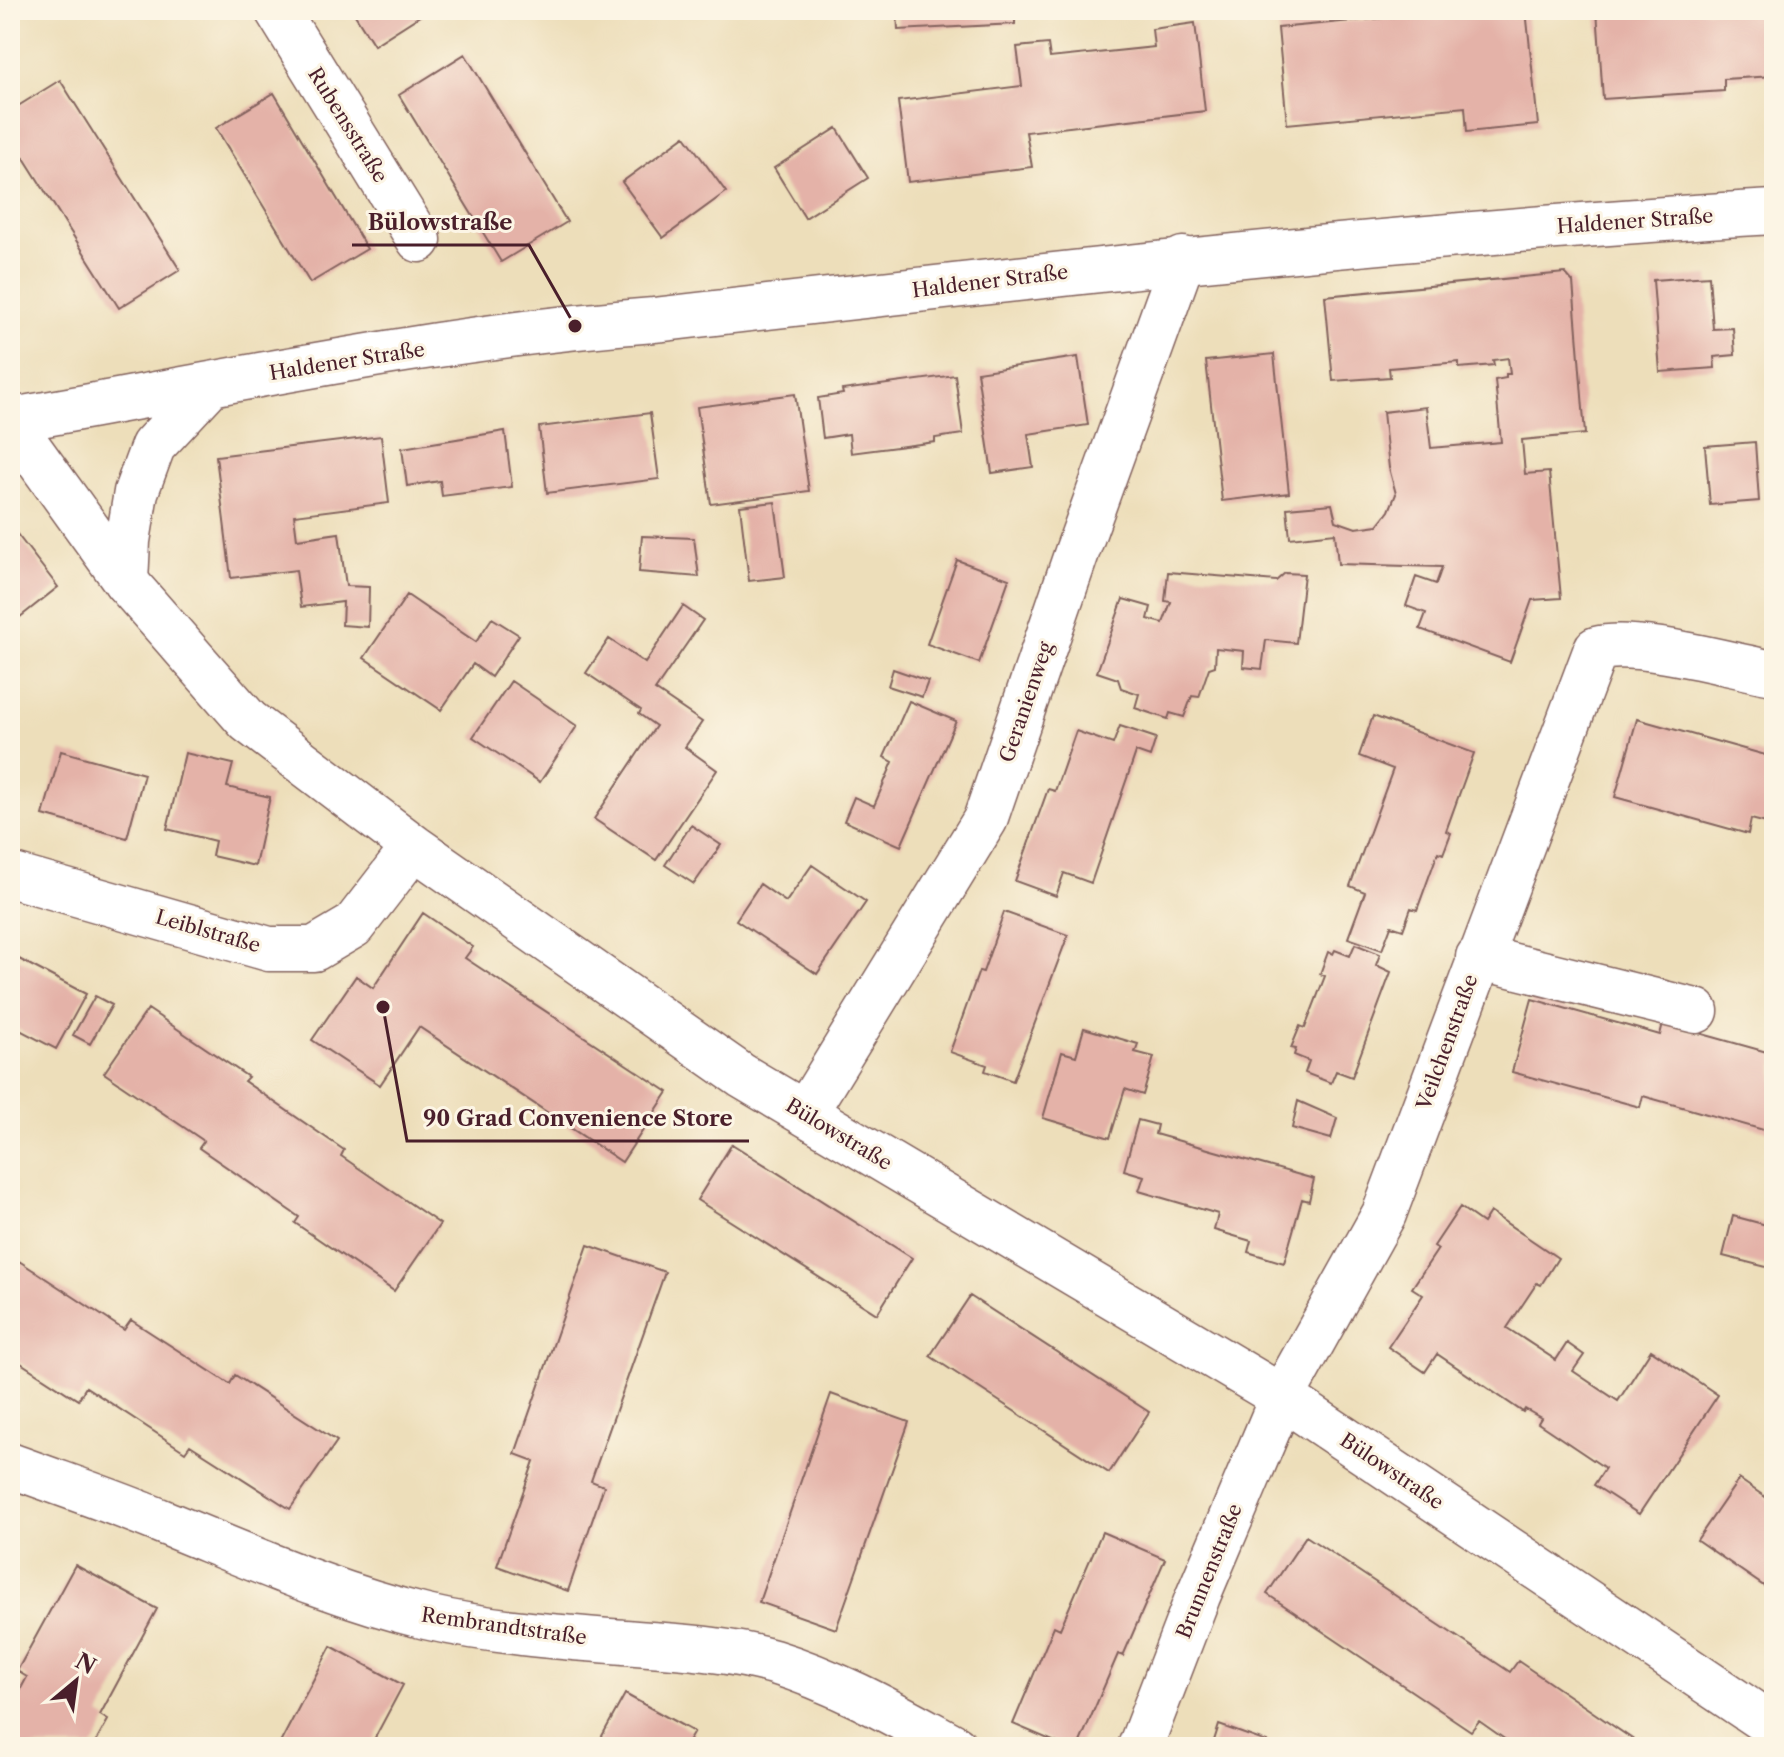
<svg xmlns="http://www.w3.org/2000/svg" width="1784" height="1757" font-family="'Libre Caslon Text',serif">
	<style>
		.building { fill: #e4b2a8 }
		.lines { fill: none; stroke-linecap: round; stroke-linejoin: round }
		.minor-casing { stroke: #83625d; stroke-width: 47 }
		.major-casing { stroke: #83625d; stroke-width: 47 }
		.minor { stroke: #fff; stroke-width: 44 }
		.major { stroke: #fff; stroke-width: 44 }
		.labels { text-anchor: middle; stroke-width: 6; stroke-linejoin: round; paint-order: stroke }
		.street-label { font-size: 20px; fill: #4a1f2b; stroke: #fcf5e5 }
		.leader { fill: none; stroke: #4a1f2b; stroke-width: 3 }
		.callout-dot { fill: #4a1f2b; stroke: #fcf5e5; stroke-width: 3 }
		.callout-label { font-size: 22px; text-anchor: middle; font-weight: bold; fill: #4a1f2b; stroke: #fcf5e5; stroke-width: 6; stroke-linejoin: round; paint-order: stroke }
	</style>
	<rect width="100%" height="100%" fill="#fcf5e5"/>
	<filter id="ink" filterUnits="userSpaceOnUse"><feTurbulence type="fractalNoise" baseFrequency=".0125" numOctaves="2"/><feDisplacementMap in="SourceGraphic" scale="16" xChannelSelector="R" yChannelSelector="G"/><feConvolveMatrix kernelMatrix="1 2 1 2 8 2 1 2 1" color-interpolation-filters="sRGB"/></filter>
	<filter id="wash" filterUnits="userSpaceOnUse"><feTurbulence type="fractalNoise" baseFrequency=".006" numOctaves="4" result="noise"/><feDisplacementMap in="SourceGraphic" scale="32" xChannelSelector="R" yChannelSelector="G"/><feGaussianBlur stdDeviation="1.8" result="paint"/><feColorMatrix in="noise" values="0 0 0 0 0 0 0 0 0 0 0 0 0 0 0 0 0 1.4 0 .05"/><feComposite in="paint" operator="in"/></filter>
	<g filter="url(#wash)">
		<rect width="100%" height="100%" fill="#eddeba"/>
		<g id="blocks">
			<path class="building" d="M 352,10 L 429,10 L 374,45 Z
				M 897,10 L 1015,10 L 1015,24 L 898,30 Z
				M 1468,10 L 1526,10 L 1538,125 L 1467,132 L 1465,107 L 1287,124 L 1278,28 Z
				M 1597,10 L 1774,10 L 1774,76 L 1724,79 L 1724,91 L 1603,99 Z
				M 1195,23 L 1205,111 L 1026,132 L 1032,167 L 908,182 L 898,101 L 1022,86 L 1017,47 L 1048,44 L 1050,58 L 1154,47 L 1152,29 Z
				M 465,54 L 567,222 L 501,262 L 399,95 Z
				M 60,80 L 180,270 L 119,308 L 10,136 L 10,111 Z
				M 274,93 L 367,249 L 310,283 L 216,128 Z
				M 837,128 L 868,178 L 805,218 L 774,168 Z
				M 685,136 L 726,192 L 663,238 L 622,182 Z
				M 1565,273 L 1573,282 L 1585,434 L 1522,440 L 1525,474 L 1549,472 L 1561,598 L 1532,600 L 1510,662 L 1420,629 L 1426,613 L 1406,606 L 1416,577 L 1436,584 L 1442,567 L 1338,564 L 1335,533 L 1290,538 L 1287,508 L 1332,504 L 1336,521 L 1356,528 L 1378,525 L 1389,511 L 1396,494 L 1389,468 L 1383,412 L 1426,407 L 1431,448 L 1501,442 L 1495,380 L 1506,378 L 1506,374 L 1510,374 L 1508,358 L 1493,360 L 1494,365 L 1459,368 L 1459,362 L 1389,368 L 1390,377 L 1333,381 L 1325,296 Z
				M 1709,276 L 1713,329 L 1733,328 L 1735,355 L 1714,357 L 1715,368 L 1660,372 L 1653,280 Z
				M 1274,354 L 1289,493 L 1222,501 L 1206,361 Z
				M 1078,357 L 1088,425 L 1028,434 L 1033,467 L 992,473 L 977,372 Z
				M 955,375 L 963,434 L 935,438 L 935,442 L 851,453 L 849,434 L 823,438 L 818,398 L 843,394 L 842,390 Z
				M 795,394 L 809,491 L 711,504 L 697,407 Z
				M 650,413 L 659,479 L 547,493 L 539,427 Z
				M 505,431 L 512,487 L 442,496 L 440,481 L 407,486 L 402,448 Z
				M 381,436 L 389,503 L 294,515 L 297,539 L 339,533 L 346,586 L 369,587 L 368,627 L 342,625 L 343,602 L 301,607 L 296,570 L 231,578 L 216,456 Z
				M 1755,442 L 1759,501 L 1710,505 L 1705,446 Z
				M 775,502 L 785,577 L 749,581 L 740,506 Z
				M 10,525 L 58,587 L 10,625 Z
				M 642,536 L 694,538 L 699,577 L 639,572 Z
				M 957,560 L 1009,579 L 979,663 L 927,644 Z
				M 1168,572 L 1276,581 L 1285,573 L 1304,574 L 1296,643 L 1266,640 L 1262,669 L 1243,667 L 1244,651 L 1216,648 L 1215,666 L 1209,668 L 1199,697 L 1192,696 L 1184,717 L 1170,713 L 1168,719 L 1135,708 L 1139,694 L 1121,688 L 1118,679 L 1097,672 L 1123,599 L 1151,607 L 1148,619 L 1163,623 L 1171,602 L 1165,601 Z
				M 407,595 L 476,642 L 492,618 L 519,635 L 491,677 L 473,664 L 441,710 L 364,658 Z
				M 683,606 L 703,620 L 655,690 L 702,722 L 685,747 L 717,770 L 656,860 L 594,819 L 656,726 L 639,714 L 641,710 L 586,673 L 609,639 L 645,663 Z
				M 893,669 L 928,681 L 922,697 L 888,686 Z
				M 511,681 L 577,726 L 540,782 L 473,737 Z
				M 909,701 L 956,721 L 901,846 L 844,821 L 854,797 L 874,806 L 893,762 L 884,757 Z
				M 1373,716 L 1474,753 L 1446,831 L 1451,833 L 1443,854 L 1438,852 L 1417,910 L 1411,908 L 1403,930 L 1391,926 L 1382,950 L 1348,938 L 1365,892 L 1350,886 L 1393,769 L 1359,756 Z
				M 1637,719 L 1769,756 L 1774,741 L 1774,825 L 1751,819 L 1748,834 L 1615,797 Z
				M 1120,726 L 1156,738 L 1150,757 L 1136,752 L 1091,883 L 1064,873 L 1056,896 L 1015,881 L 1048,789 L 1055,791 L 1076,731 L 1113,744 Z
				M 61,751 L 144,774 L 127,838 L 43,815 Z
				M 185,753 L 233,764 L 227,787 L 270,797 L 255,866 L 212,856 L 215,841 L 167,829 Z
				M 691,825 L 721,845 L 694,884 L 665,865 Z
				M 812,865 L 866,902 L 817,974 L 736,920 L 760,884 L 786,902 Z
				M 1004,912 L 1068,935 L 1013,1081 L 985,1071 L 987,1065 L 950,1052 L 979,971 L 983,972 Z
				M 423,913 L 473,947 L 465,958 L 668,1092 L 622,1162 L 419,1027 L 380,1085 L 312,1040 L 356,976 L 373,988 Z
				M 1355,944 L 1380,954 L 1376,965 L 1391,972 L 1352,1077 L 1336,1071 L 1331,1083 L 1305,1073 L 1309,1061 L 1294,1055 L 1296,1049 L 1291,1048 L 1300,1026 L 1305,1028 L 1325,976 L 1320,974 L 1328,952 L 1333,954 L 1335,950 L 1350,956 Z
				M 17,958 L 86,994 L 56,1049 L 10,1025 L 10,972 Z
				M 95,996 L 112,1005 L 90,1044 L 73,1035 Z
				M 1532,999 L 1660,1035 L 1663,1023 L 1774,1054 L 1774,1133 L 1643,1096 L 1640,1107 L 1512,1072 Z
				M 148,1009 L 248,1077 L 244,1081 L 344,1150 L 341,1156 L 440,1224 L 394,1291 L 295,1223 L 299,1217 L 199,1148 L 204,1141 L 104,1073 Z
				M 1084,1028 L 1138,1044 L 1135,1052 L 1154,1057 L 1143,1095 L 1125,1089 L 1110,1138 L 1043,1118 L 1062,1052 L 1076,1056 Z
				M 1298,1101 L 1337,1118 L 1331,1139 L 1292,1128 Z
				M 1138,1120 L 1157,1125 L 1155,1134 L 1314,1179 L 1309,1201 L 1302,1199 L 1284,1263 L 1248,1252 L 1251,1241 L 1214,1230 L 1218,1214 L 1139,1191 L 1144,1176 L 1124,1170 Z
				M 732,1144 L 912,1258 L 877,1314 L 697,1200 Z
				M 1460,1207 L 1483,1223 L 1490,1212 L 1558,1258 L 1541,1285 L 1537,1283 L 1507,1328 L 1556,1360 L 1567,1343 L 1584,1355 L 1573,1371 L 1618,1401 L 1651,1350 L 1718,1395 L 1639,1514 L 1594,1485 L 1605,1468 L 1538,1423 L 1541,1418 L 1525,1409 L 1523,1412 L 1437,1354 L 1425,1372 L 1388,1347 L 1423,1295 L 1412,1288 L 1438,1249 L 1434,1246 Z
				M 1733,1216 L 1774,1227 L 1774,1269 L 1723,1256 Z
				M 588,1245 L 665,1272 L 591,1481 L 604,1486 L 568,1591 L 497,1566 L 534,1461 L 515,1454 Z
				M 19,1261 L 124,1330 L 131,1320 L 230,1384 L 235,1375 L 337,1441 L 290,1509 L 190,1445 L 185,1452 L 86,1387 L 78,1400 L 10,1356 L 10,1275 Z
				M 970,1296 L 1149,1412 L 1109,1473 L 930,1356 Z
				M 831,1394 L 909,1422 L 836,1629 L 759,1602 Z
				M 1739,1479 L 1774,1503 L 1774,1593 L 1697,1540 Z
				M 1102,1532 L 1165,1559 L 1123,1656 L 1118,1654 L 1078,1747 L 1067,1747 L 1013,1724 L 1054,1626 L 1060,1629 Z
				M 1306,1536 L 1510,1672 L 1518,1661 L 1644,1747 L 1516,1747 L 1479,1721 L 1471,1731 L 1267,1594 Z
				M 75,1565 L 157,1609 L 100,1715 L 108,1720 L 93,1747 L 10,1747 L 10,1709 L 27,1677 L 17,1671 Z
				M 331,1646 L 403,1685 L 370,1747 L 278,1747 Z
				M 625,1694 L 694,1732 L 685,1747 L 596,1747 Z
				M 1219,1725 L 1281,1747 L 1212,1747 Z"/>
		</g>
	</g>
	<g filter="url(#ink)">
		<use href="#blocks" fill-opacity="0" stroke="#83625d" stroke-width="2"/>
		<g class="lines">
			<g class="minor-casing">
				<path id="minor" d="M 277,10 L 419,240
					M 10,421 L 126,582 L 248,721 L 414,847 L 742,1076 L 1282,1397 L 1774,1727
					M 10,875 L 269,949 L 314,949 L 353,926 L 414,847
					M 1478,957 L 1696,1011
					M 805,1113 L 985,820 L 1077,552 L 1183,259
					M 10,1465 C 61,1484 113,1501 163,1522 C 250,1557 334,1595 426,1617 C 490,1632 558,1637 624,1642 C 674,1646 726,1648 774,1662 C 839,1682 896,1715 955,1747
					M 1140,1747 L 1198,1596 L 1282,1397 L 1384,1214 L 1596,649 C 1637,638 1729,665 1774,673"/>
			</g>
			<g class="major-casing">
				<path id="major" d="M 10,418 L 12,420 C 225,383 438,336 654,320 C 1027,277 1399,234 1774,212
					M 126,582 L 128,541 L 136,492 L 153,446 L 210,385"/>
			</g>
			<use href="#minor" class="minor"/>
			<use href="#major" class="major"/>
		</g>
	</g>
	<g class="labels">
		<g class="street-label">
			<text transform="translate(348 125) rotate(58)" y="7">Rubensstraße</text>
			<text transform="translate(1635 221) rotate(-4)" y="7">Haldener Straße</text>
			<text transform="translate(990 281) rotate(-7)" y="7">Haldener Straße</text>
			<text transform="translate(347 361) rotate(-9)" y="7">Haldener Straße</text>
			<text transform="translate(1026 702) rotate(-71)" y="7">Geranienweg</text>
			<text transform="translate(208 931) rotate(16)" y="7">Leiblstraße</text>
			<text transform="translate(1447 1042) rotate(-70)" y="7">Veilchenstraße</text>
			<text transform="translate(839 1134) rotate(31)" y="7">Bülowstraße</text>
			<text transform="translate(1392 1471) rotate(34)" y="7">Bülowstraße</text>
			<text transform="translate(1209 1571) rotate(-68)" y="7">Brunnenstraße</text>
			<text transform="translate(504 1626) rotate(8)" y="7">Rembrandtstraße</text>
		</g>
	</g>
	<path class="leader" d="M575 326L529 245H352M383 1007L407 1141H749"/>
	<g class="callout-dot">
		<circle cx="575" cy="326" r="8"/>
		<circle cx="383" cy="1007" r="8"/>
	</g>
	<g class="callout-label">
		<text x="440" y="230">Bülowstraße</text>
		<text x="578" y="1126">90 Grad Convenience Store</text>
	</g>
	<rect width="1784" height="1757" fill="none" stroke="#fcf5e5" stroke-width="40"/>
	<g transform="translate(76 1681) rotate(29)" stroke="#fcf5e5" stroke-width="6" paint-order="stroke">
	<path d="M0-6L14 30L0 20L-14 30Z" fill="#4a1f2b"/>
	<text y="-12" font-size="22" font-weight="bold" text-anchor="middle" fill="#4a1f2b">N</text>
	</g>
</svg>
